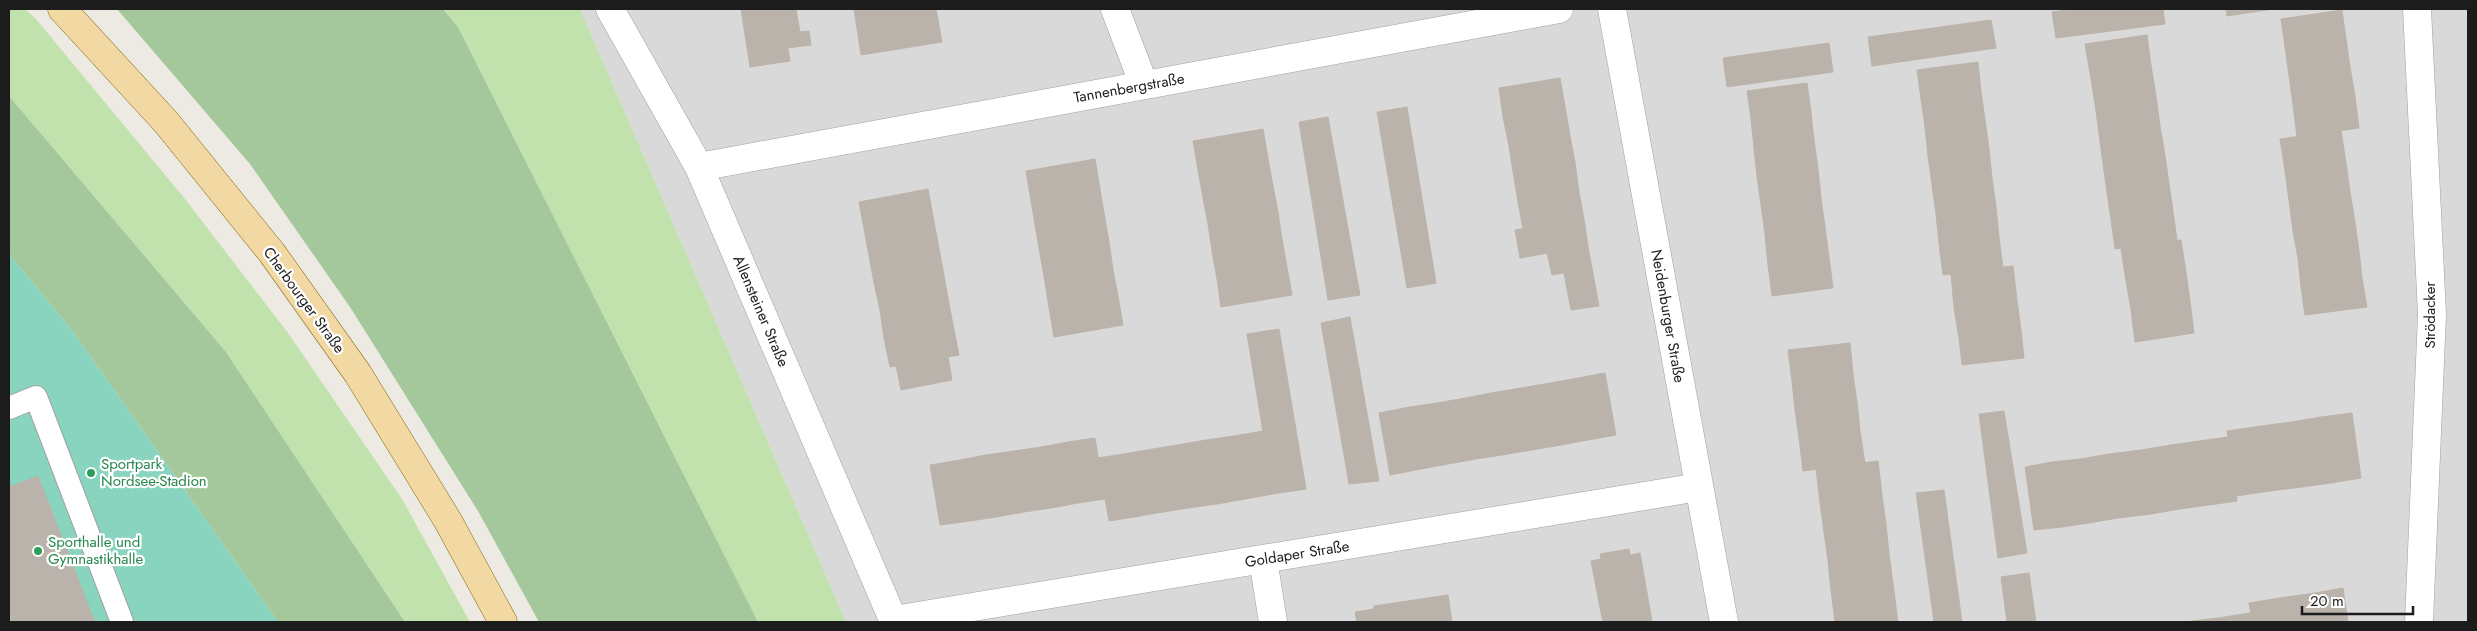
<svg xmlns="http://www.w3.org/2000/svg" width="2477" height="631" font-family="Jost,sans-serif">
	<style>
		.residential { fill: #dad9d9 }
		.grass { fill: #c2e2ad }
		.forest { fill: #a4c89c }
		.pitch { fill: #88d4bf }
		.building { fill: #b9b3ac; stroke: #bdb3a7 }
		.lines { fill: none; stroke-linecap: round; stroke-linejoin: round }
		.service-casing { stroke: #a0a0a0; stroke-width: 24 }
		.minor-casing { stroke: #a0a0a0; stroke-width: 29 }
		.primary-casing { stroke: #866b0f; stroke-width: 29 }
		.service { stroke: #fff; stroke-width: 22 }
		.minor { stroke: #fff; stroke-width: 28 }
		.primary { stroke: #f2d8a3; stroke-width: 28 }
		.leisure-dot { fill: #2e9e5b; stroke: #fff; stroke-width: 2 }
		.labels { text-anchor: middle; stroke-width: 4.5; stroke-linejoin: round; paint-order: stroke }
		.street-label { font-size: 15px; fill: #1c1c1c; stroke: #fff }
		.leisure-label { font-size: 15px; fill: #27864d; stroke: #fff; text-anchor: start }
	</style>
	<rect width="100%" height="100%" fill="#eceae3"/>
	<path class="residential" d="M 580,9 L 2468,9 L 2468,622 L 846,622 Z"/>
	<path class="grass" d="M 9,9 L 25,9 L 36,19 L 185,199 L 288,333 L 402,499 L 470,622 L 405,622 L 226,352 L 9,96 Z
		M 443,9 L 580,9 L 846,622 L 758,622 L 458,27 Z"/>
	<path class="forest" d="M 117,9 L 443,9 L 458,27 L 758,622 L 539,622 L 478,511 L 350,307 L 250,164 Z
		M 9,96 L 226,352 L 405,622 L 278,622 L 71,329 L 9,254 Z"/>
	<path class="pitch" d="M 9,254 L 71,329 L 278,622 L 9,622 Z"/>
	<path class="building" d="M 741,9 L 796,9 L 800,32 L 809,31 L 811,45 L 788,48 L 790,61 L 750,67 Z
		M 854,9 L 936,9 L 942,42 L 861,55 Z
		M 2075,9 L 2163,9 L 2165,24 L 2056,38 L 2052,12 Z
		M 2226,9 L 2273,9 L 2227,16 Z
		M 2342,10 L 2346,39 L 2285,47 L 2281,19 Z
		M 1991,20 L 1996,48 L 1872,66 L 1868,37 Z
		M 2147,35 L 2151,65 L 2090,73 L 2085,44 Z
		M 2346,39 L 2350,67 L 2289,76 L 2285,47 Z
		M 1829,43 L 1833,72 L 1727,87 L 1723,58 Z
		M 1978,62 L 1981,91 L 1921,99 L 1917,70 Z
		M 2151,65 L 2156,96 L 2095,104 L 2090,73 Z
		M 2350,67 L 2355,96 L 2293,105 L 2289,76 Z
		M 1560,78 L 1565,106 L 1503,117 L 1499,88 Z
		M 1807,83 L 1811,112 L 1751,119 L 1747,91 Z
		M 1981,91 L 1985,120 L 1925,127 L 1921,99 Z
		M 2156,96 L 2160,126 L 2099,134 L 2095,104 Z
		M 2355,96 L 2359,128 L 2297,137 L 2293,105 Z
		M 1565,106 L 1570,136 L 1509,146 L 1503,117 Z
		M 1407,107 L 1436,283 L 1407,288 L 1377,112 Z
		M 1811,112 L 1814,140 L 1754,148 L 1751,119 Z
		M 1328,117 L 1360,295 L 1328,300 L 1299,122 Z
		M 1985,120 L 1989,148 L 1928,156 L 1925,127 Z
		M 2160,126 L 2165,155 L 2103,164 L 2099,134 Z
		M 1263,129 L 1268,158 L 1198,170 L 1193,141 Z
		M 2341,130 L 2346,163 L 2285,171 L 2280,139 Z
		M 1570,136 L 1575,162 L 1513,172 L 1509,146 Z
		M 1814,140 L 1818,169 L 1757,177 L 1754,148 Z
		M 1989,148 L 1992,178 L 1932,185 L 1928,156 Z
		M 2165,155 L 2169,184 L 2107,193 L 2103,164 Z
		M 1268,158 L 1273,186 L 1203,198 L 1198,170 Z
		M 1095,159 L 1100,189 L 1031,201 L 1026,171 Z
		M 1575,162 L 1579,192 L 1518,202 L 1513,172 Z
		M 2346,163 L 2350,192 L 2289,201 L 2285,171 Z
		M 1818,169 L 1821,198 L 1761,205 L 1757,177 Z
		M 1992,178 L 1996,206 L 1936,214 L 1932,185 Z
		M 2169,184 L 2173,211 L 2111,220 L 2107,193 Z
		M 1273,186 L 1278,212 L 1208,224 L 1203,198 Z
		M 928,189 L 933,216 L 864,229 L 859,202 Z
		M 1100,189 L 1104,213 L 1035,225 L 1031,201 Z
		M 1579,192 L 1584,219 L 1523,229 L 1518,202 Z
		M 2350,192 L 2355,222 L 2293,231 L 2289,201 Z
		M 1821,198 L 1825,227 L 1765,234 L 1761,205 Z
		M 1996,206 L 1999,237 L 1939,244 L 1936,214 Z
		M 2173,211 L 2177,240 L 2115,249 L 2111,220 Z
		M 1278,212 L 1282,239 L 1212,251 L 1208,224 Z
		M 1104,213 L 1109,242 L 1040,254 L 1035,225 Z
		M 933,216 L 938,243 L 869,256 L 864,229 Z
		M 1584,219 L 1588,246 L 1520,258 L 1515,230 Z
		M 2355,222 L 2359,251 L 2298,259 L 2293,231 Z
		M 1825,227 L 1829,257 L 1768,265 L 1765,234 Z
		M 1999,237 L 2003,268 L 1943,275 L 1939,244 Z
		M 1282,239 L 1287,267 L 1217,279 L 1212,251 Z
		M 2181,240 L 2186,272 L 2126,281 L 2121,248 Z
		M 1109,242 L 1113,270 L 1045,282 L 1040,254 Z
		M 938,243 L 943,270 L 874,283 L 869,256 Z
		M 1588,246 L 1592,268 L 1552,275 L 1547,253 Z
		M 2359,251 L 2362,278 L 2301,287 L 2298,259 Z
		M 1829,257 L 1833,288 L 1772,296 L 1768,265 Z
		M 2013,266 L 2017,300 L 1954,308 L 1951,274 Z
		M 1287,267 L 1292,295 L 1221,307 L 1217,279 Z
		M 1592,268 L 1599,306 L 1571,310 L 1564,273 Z
		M 943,270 L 948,298 L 880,310 L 874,283 Z
		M 1113,270 L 1118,296 L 1049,308 L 1045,282 Z
		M 2186,272 L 2190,301 L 2131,310 L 2126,281 Z
		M 2362,278 L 2367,307 L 2305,315 L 2301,287 Z
		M 1118,296 L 1123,325 L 1054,337 L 1049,308 Z
		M 948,298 L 953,325 L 884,338 L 880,310 Z
		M 2017,300 L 2021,330 L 1959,338 L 1954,308 Z
		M 2190,301 L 2194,333 L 2135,342 L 2131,310 Z
		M 1350,317 L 1379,481 L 1349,484 L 1321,323 Z
		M 953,325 L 959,355 L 948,357 L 952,380 L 901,390 L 896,366 L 890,367 L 884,338 Z
		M 1279,329 L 1306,489 L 1273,494 L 1247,334 Z
		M 2021,330 L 2024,358 L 1962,365 L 1959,338 Z
		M 1850,343 L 1853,374 L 1792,381 L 1788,350 Z
		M 1605,373 L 1616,435 L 1588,440 L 1578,378 Z
		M 1853,374 L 1857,402 L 1795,410 L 1792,381 Z
		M 1578,378 L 1588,440 L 1561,445 L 1550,383 Z
		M 1550,383 L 1561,445 L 1532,450 L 1521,388 Z
		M 1521,388 L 1532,450 L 1502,455 L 1491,393 Z
		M 1491,393 L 1502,455 L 1476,459 L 1465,398 Z
		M 1465,398 L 1476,459 L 1448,464 L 1437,403 Z
		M 1857,402 L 1860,431 L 1799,438 L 1795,410 Z
		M 1437,403 L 1448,464 L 1421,469 L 1410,407 Z
		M 1410,407 L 1421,469 L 1390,475 L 1379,413 Z
		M 2004,411 L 2027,553 L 1998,558 L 1979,414 Z
		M 2352,413 L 2361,478 L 2331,483 L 2321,417 Z
		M 2321,417 L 2331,483 L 2302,487 L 2292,422 Z
		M 2292,422 L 2302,487 L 2270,491 L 2261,426 Z
		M 2261,426 L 2270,491 L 2236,496 L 2227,431 Z
		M 1263,431 L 1273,494 L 1245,499 L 1234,436 Z
		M 1860,431 L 1865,463 L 1803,471 L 1799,438 Z
		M 1234,436 L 1245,499 L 1217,504 L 1206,440 Z
		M 2228,437 L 2237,501 L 2209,505 L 2199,441 Z
		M 1095,438 L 1105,499 L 1078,503 L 1068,442 Z
		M 1206,440 L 1217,504 L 1188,508 L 1177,445 Z
		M 2199,441 L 2209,505 L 2180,509 L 2171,445 Z
		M 1068,442 L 1078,503 L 1051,508 L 1041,447 Z
		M 1177,445 L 1188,508 L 1157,513 L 1147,450 Z
		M 2171,445 L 2180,509 L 2151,514 L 2141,450 Z
		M 1041,447 L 1051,508 L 1024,512 L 1014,451 Z
		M 1147,450 L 1157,513 L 1134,517 L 1124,454 Z
		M 2141,450 L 2151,514 L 2118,518 L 2109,454 Z
		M 1014,451 L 1024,512 L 996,517 L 986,455 Z
		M 1124,454 L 1134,517 L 1109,521 L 1098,458 Z
		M 2109,454 L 2118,518 L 2089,523 L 2080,459 Z
		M 986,455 L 996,517 L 970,521 L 960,460 Z
		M 2080,459 L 2089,523 L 2062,527 L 2052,462 Z
		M 960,460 L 970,521 L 940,525 L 930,465 Z
		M 1878,461 L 1882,495 L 1820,503 L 1816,469 Z
		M 2052,462 L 2062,527 L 2034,530 L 2025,467 Z
		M 38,476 L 92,615 L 95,622 L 9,622 L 9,487 Z
		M 1944,490 L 1962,622 L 1934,622 L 1916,493 Z
		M 1882,495 L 1886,524 L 1824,532 L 1820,503 Z
		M 1886,524 L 1889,554 L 1828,561 L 1824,532 Z
		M 1629,549 L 1630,555 L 1640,553 L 1649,604 L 1601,613 L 1591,561 L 1601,559 L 1600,554 Z
		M 1889,554 L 1893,583 L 1831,590 L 1828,561 Z
		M 2029,573 L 2036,622 L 2007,622 L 2001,577 Z
		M 1893,583 L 1897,615 L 1835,622 L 1831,590 Z
		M 2343,588 L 2348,622 L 2319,622 L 2315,593 Z
		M 2315,593 L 2319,622 L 2289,622 L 2286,597 Z
		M 1448,595 L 1452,622 L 1357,622 L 1355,612 L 1374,609 L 1374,606 Z
		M 2286,597 L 2289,622 L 2252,622 L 2249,603 Z
		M 1649,604 L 1652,622 L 1603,622 L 1601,613 Z
		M 2250,613 L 2252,622 L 2219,622 L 2218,618 Z
		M 1897,615 L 1898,622 L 1837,622 Z
		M 2218,618 L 2219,622 L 2191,622 L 2191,621 Z"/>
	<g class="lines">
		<g class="service-casing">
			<path id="service" d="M 9,408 L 36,397 L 122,622"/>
		</g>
		<g class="minor-casing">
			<path id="minor" d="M 610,9 L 699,167 L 894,622
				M 1115,9 L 1144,85
				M 1612,9 L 1724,622
				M 2417,9 L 2432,314 L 2419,622
				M 699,167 L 1559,9
				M 1263,559 L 1273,622
				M 894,620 L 1699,487"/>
		</g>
		<g class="primary-casing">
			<path id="primary" d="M 62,9 L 166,122 L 272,253 L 358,374 L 448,521 L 503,622"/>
		</g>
		<use href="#service" class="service"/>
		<use href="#minor" class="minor"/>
		<use href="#primary" class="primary"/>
	</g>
	<g class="leisure-dot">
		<circle cx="91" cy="473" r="5"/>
		<circle cx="38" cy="551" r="5"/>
	</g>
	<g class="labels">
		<g class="street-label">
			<text transform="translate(1129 88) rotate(-10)" y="5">Tannenbergstraße</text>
			<text transform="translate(304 300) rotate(54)" y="5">Cherbourger Straße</text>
			<text transform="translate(761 311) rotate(67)" y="5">Allensteiner Straße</text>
			<text transform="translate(2430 315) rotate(-90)" y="5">Strödacker</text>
			<text transform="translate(1668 316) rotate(80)" y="5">Neidenburger Straße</text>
			<text transform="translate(1297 554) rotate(-9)" y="5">Goldaper Straße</text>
		</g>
		<g class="leisure-label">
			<text x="101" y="469">Sportpark<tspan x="101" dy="17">Nordsee-Stadion</tspan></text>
			<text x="48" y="547">Sporthalle und<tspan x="48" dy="17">Gymnastikhalle</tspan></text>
		</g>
	</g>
	<rect width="2477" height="631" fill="none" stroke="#1c1c1c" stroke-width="20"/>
	<path d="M2302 606v8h111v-8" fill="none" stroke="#1c1c1c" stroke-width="2.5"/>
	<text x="2310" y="606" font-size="15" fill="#1c1c1c" stroke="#ffffff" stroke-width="4" paint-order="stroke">20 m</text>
</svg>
